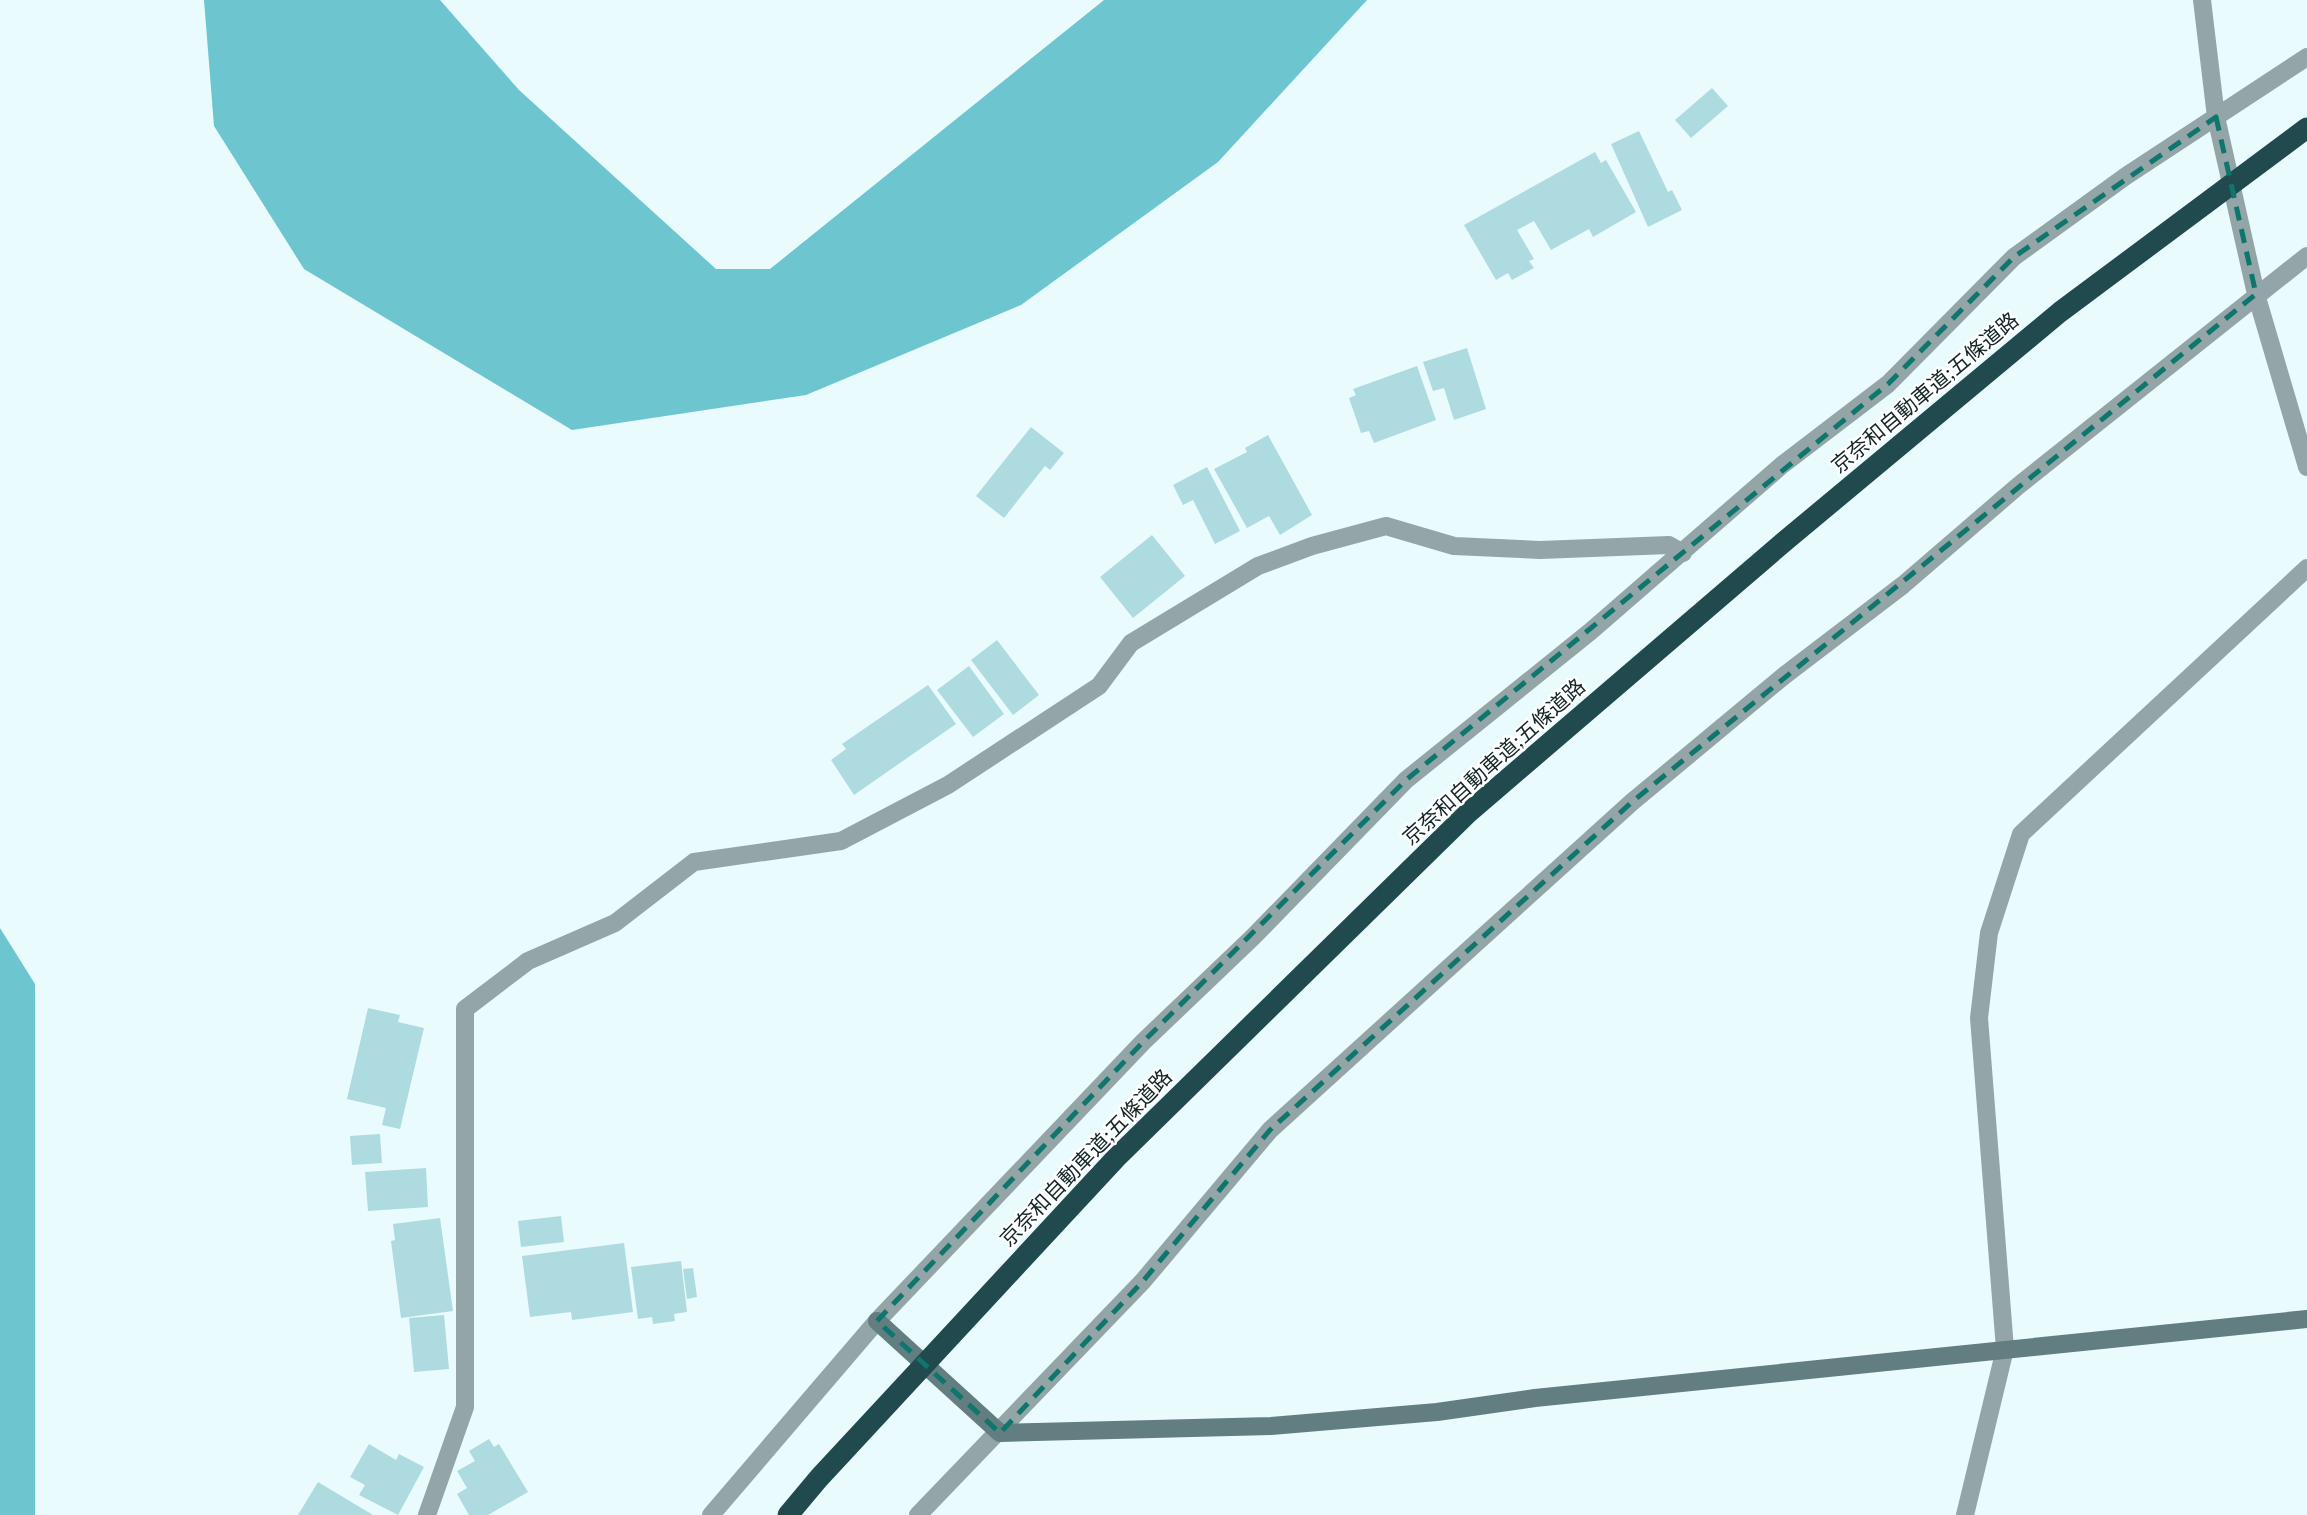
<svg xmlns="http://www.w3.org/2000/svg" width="2307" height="1515" font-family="Lato,'Noto Sans JP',sans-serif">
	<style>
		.forest { fill: #6dc6cf }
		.building { fill: #aedbe0 }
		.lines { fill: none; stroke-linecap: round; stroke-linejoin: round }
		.street { stroke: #93a5a7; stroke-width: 18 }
		.secondary { stroke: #627e81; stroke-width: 18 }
		.highway-bridge { stroke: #214a4f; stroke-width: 21 }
		.marked { fill: none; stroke: #0f766e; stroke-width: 5; stroke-dasharray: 14 9; stroke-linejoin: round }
		.labels { text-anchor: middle; stroke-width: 5; stroke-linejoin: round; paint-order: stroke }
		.street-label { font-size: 21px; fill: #132527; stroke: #fff }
	</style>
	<rect width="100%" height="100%" fill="#e9fbfd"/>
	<path class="forest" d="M 204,0 L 440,0 L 519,90 L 716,269 L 770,269 L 1104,0 L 1367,0 L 1218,162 L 1021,305 L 806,395 L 572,430 L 304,269 L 214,126 Z
		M 0,928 L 35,984 L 35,1515 L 0,1515 Z"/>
	<path class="building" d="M 1712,88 L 1728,106 L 1691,138 L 1675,120 Z
		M 1639,131 L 1668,192 L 1672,190 L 1682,210 L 1648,227 L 1611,144 Z
		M 1595,152 L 1601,163 L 1606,160 L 1636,212 L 1593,237 L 1589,229 L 1551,250 L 1534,221 L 1517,230 L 1534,259 L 1529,261 L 1534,268 L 1512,280 L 1508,273 L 1496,280 L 1464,225 Z
		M 1467,348 L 1486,409 L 1454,420 L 1444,388 L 1433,391 L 1423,362 Z
		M 1417,366 L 1436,420 L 1374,443 L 1369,431 L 1361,433 L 1349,398 L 1356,395 L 1353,389 Z
		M 1031,427 L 1064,453 L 1050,470 L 1045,466 L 1004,518 L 976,496 Z
		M 1268,435 L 1312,515 L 1280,535 L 1269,516 L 1247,528 L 1214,469 L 1247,452 L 1245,448 Z
		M 1207,467 L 1240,531 L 1215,544 L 1193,500 L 1183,505 L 1173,485 Z
		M 1152,535 L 1185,576 L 1133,618 L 1100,577 Z
		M 997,640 L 1039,695 L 1013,715 L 971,660 Z
		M 969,666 L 1004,714 L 973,737 L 937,690 Z
		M 928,685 L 956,724 L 854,795 L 831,760 L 846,749 L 842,744 Z
		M 368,1008 L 400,1015 L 398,1022 L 424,1028 L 400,1129 L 382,1125 L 386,1108 L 347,1099 Z
		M 380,1134 L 382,1163 L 352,1165 L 350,1136 Z
		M 426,1168 L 428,1207 L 368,1211 L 365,1172 Z
		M 561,1216 L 564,1242 L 521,1247 L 518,1221 Z
		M 440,1218 L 453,1311 L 401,1318 L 391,1241 L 395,1240 L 393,1224 Z
		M 624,1243 L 633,1312 L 572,1320 L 571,1312 L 530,1317 L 522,1256 Z
		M 681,1261 L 687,1312 L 674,1314 L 675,1321 L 653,1324 L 652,1317 L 638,1319 L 631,1267 Z
		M 693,1268 L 697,1297 L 687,1299 L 683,1269 Z
		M 444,1315 L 449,1369 L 414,1372 L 409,1318 Z
		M 489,1439 L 494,1447 L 499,1444 L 528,1492 L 488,1515 L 469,1515 L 457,1494 L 467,1488 L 457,1471 L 475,1461 L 469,1451 Z
		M 369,1444 L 396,1460 L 399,1454 L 424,1467 L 398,1515 L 359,1495 L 365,1485 L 350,1477 Z
		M 318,1482 L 373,1515 L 298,1515 Z"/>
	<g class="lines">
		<path class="street" d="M 2202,0 L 2216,117 L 2256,294 L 2307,467
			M 427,1515 L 465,1407 L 465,1009 L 528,961 L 615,923 L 694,862 L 841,841 L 948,785 L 1099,686 L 1131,643 L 1258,566 L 1312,546 L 1386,526 L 1454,546 L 1540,550 L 1669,545 L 1683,553
			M 711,1515 L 877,1321 L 1143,1042 L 1253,937 L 1406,780 L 1591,631 L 1782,465 L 1888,384 L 2014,257 L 2126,176 L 2307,57
			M 918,1515 L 1143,1281 L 1270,1130 L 1443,973 L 1632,802 L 1785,675 L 1903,585 L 2018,486 L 2307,256
			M 1965,1515 L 2005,1349 L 1979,1018 L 1989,933 L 2021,834 L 2307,568"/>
		<path class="secondary" d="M 877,1321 L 1000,1433 L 1271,1426 L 1437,1412 L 1535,1398 L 2307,1319"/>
		<path class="highway-bridge" d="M 788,1515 L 819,1478 L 1116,1158 L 1468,813 L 1785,541 L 2060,312 L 2307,128"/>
	</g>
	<path class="marked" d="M 2216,117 L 2256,294 L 1632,802 L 1443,973 L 1270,1130 L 1143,1281 L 1000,1433 L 877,1321 L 1143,1042 L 1406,780 L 1888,384 L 2014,257 Z"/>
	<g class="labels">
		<g class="street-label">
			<text transform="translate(1925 393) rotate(-40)" y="7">京奈和自動車道;五條道路</text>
			<text transform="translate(1494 762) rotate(-42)" y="7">京奈和自動車道;五條道路</text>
			<text transform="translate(1086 1158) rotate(-46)" y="7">京奈和自動車道;五條道路</text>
		</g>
	</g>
</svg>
